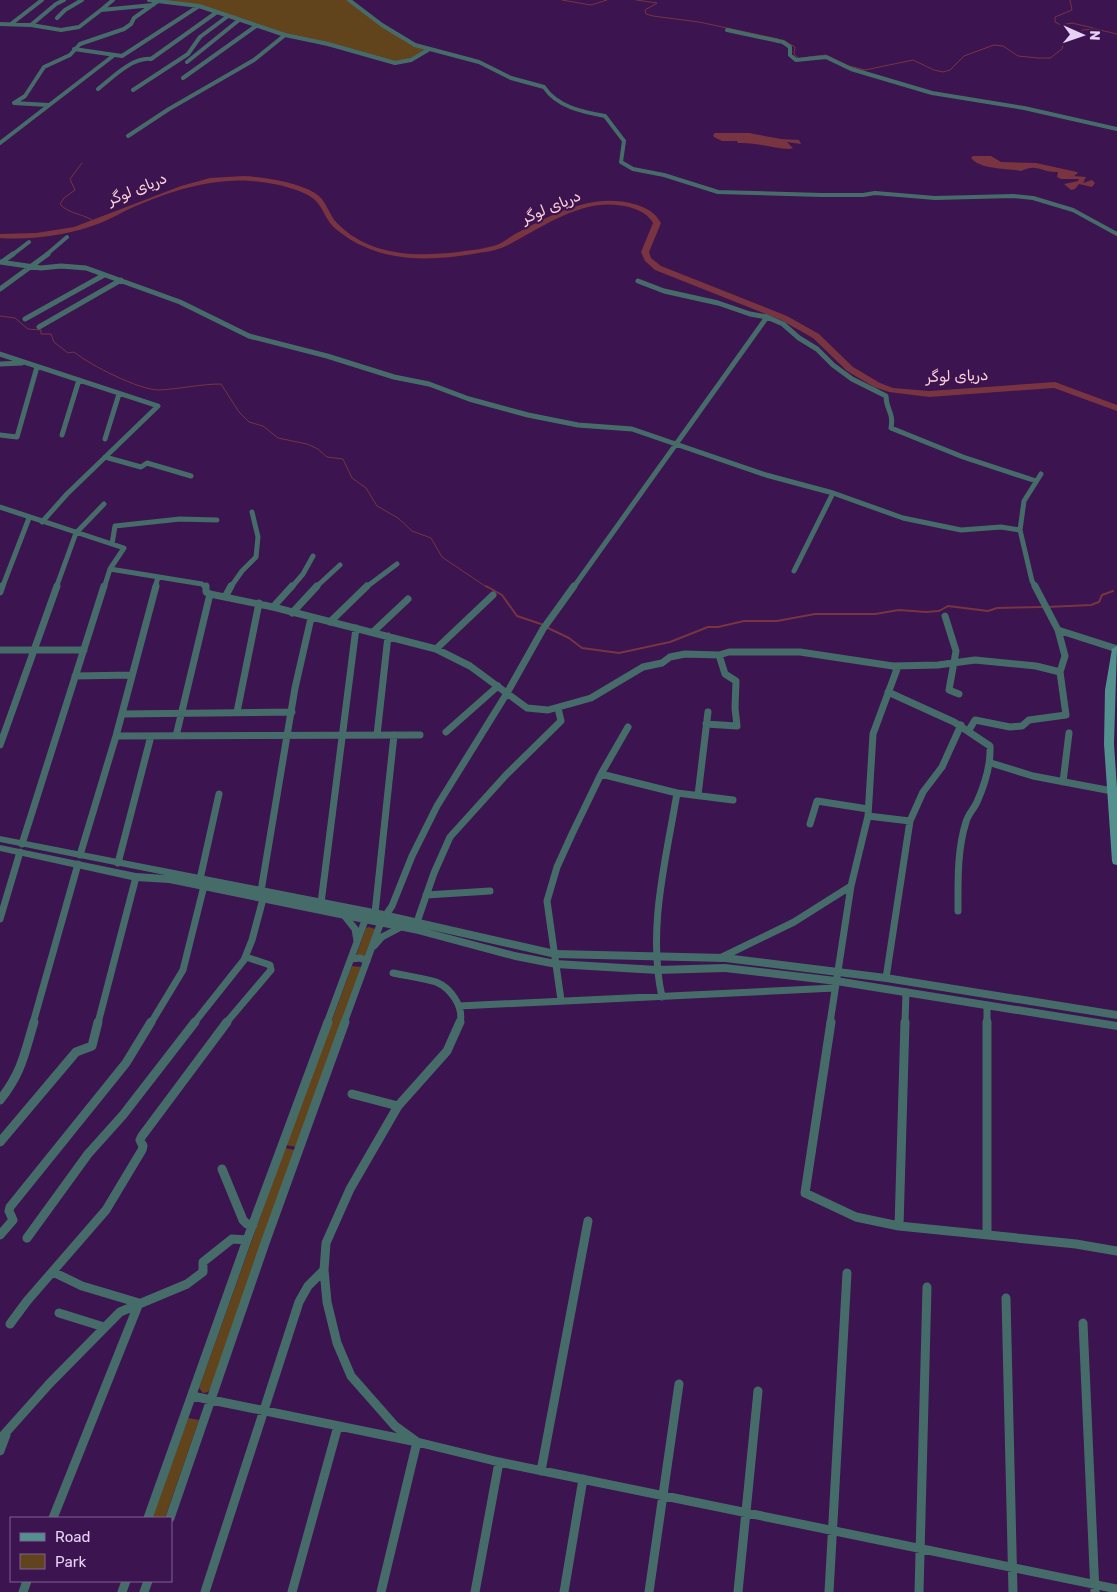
<svg xmlns="http://www.w3.org/2000/svg" width="1117" height="1592" font-family="Rubik,'Noto Sans Arabic',sans-serif">
	<style>
		.green { fill: #62441c }
		.water { fill: #783440 }
		.lines { fill: none; stroke-linecap: round; stroke-linejoin: round }
		.stream-far1 { stroke: #783440; stroke-width: 1 }
		.stream { stroke: #783440; stroke-width: 2 }
		.river { fill: #783440; fill-rule: evenodd }
		.minor-far3 { stroke: #466c6a; stroke-width: 4 }
		.minor-far2 { stroke: #466c6a; stroke-width: 5 }
		.minor-far1 { stroke: #466c6a; stroke-width: 7 }
		.minor { stroke: #466c6a; stroke-width: 9 }
		.tertiary { fill: #466c6a; fill-rule: evenodd }
		.secondary { fill: #53918e; fill-rule: evenodd }
		.labels { text-anchor: middle; stroke-width: 4.5; stroke-linejoin: round; paint-order: stroke }
		.far-water-label { font-size: 15px; font-style: italic; fill: #fed1d6; stroke: #3b1450 }
	</style>
	<rect width="100%" height="100%" fill="#3b1450"/>
	<path class="green" d="M 149,0 L 349,0 L 382,25 L 428,50 L 398,64 L 285,35 L 209,9 Z
		M 369,927 L 375,929 L 365,957 L 356,956 L 366,928 Z
		M 352,966 L 361,967 L 296,1147 L 286,1145 Z
		M 285,1148 L 295,1150 L 211,1388 L 208,1392 L 203,1393 L 199,1388 Z
		M 188,1418 L 199,1420 L 165,1518 L 152,1518 Z"/>
	<path class="water" d="M 715,133 L 749,133 L 781,139 L 799,140 L 801,144 L 787,142 L 793,148 L 789,149 C 772,148 755,142 738,143 L 737,141 L 722,141 L 714,137 L 713,135 Z
		M 973,156 L 991,156 L 1001,162 L 1036,163 L 1077,172 L 1078,173 L 1074,176 L 1086,177 L 1083,183 L 1092,180 L 1095,183 L 1092,187 L 1079,184 L 1075,189 L 1071,190 L 1064,184 L 1078,181 L 1079,179 L 1061,179 L 1057,177 L 1058,172 C 1040,173 1039,163 1021,171 C 1006,168 981,170 971,158 Z"/>
	<g class="lines">
		<path class="stream-far1" d="M 562,0 L 591,5 L 607,0
			M 636,0 L 657,3 L 645,10 L 646,14 L 653,16 L 699,22 L 778,39
			M 1070,0 L 1072,10 L 1055,17 L 1055,22 L 1061,25 L 1072,23 L 1093,28
			M 783,40 L 795,47 L 794,54 L 798,58
			M 808,57 L 826,55 L 849,66 L 865,70 L 913,60 L 934,70 L 943,72 L 950,70 L 964,56 L 994,45 L 1003,46 L 1018,56 L 1038,58 L 1050,58 L 1062,49 L 1063,44 L 1074,39 L 1082,30 L 1096,29 L 1117,34
			M 82,163 L 70,179 L 75,190 L 64,198 L 60,204 C 69,215 85,213 96,223
			M 0,316 L 15,318 L 28,329 L 41,330 L 41,334 L 51,334 L 54,342 L 68,353 L 74,352 C 90,365 139,390 159,390 C 180,389 200,384 221,384 L 239,412 L 249,422 L 263,426 L 278,438 L 307,444 L 318,449 L 327,457 L 343,459 L 352,478 L 366,488 L 377,506 L 398,518 L 412,531 L 431,538 L 442,557 L 488,588"/>
		<path class="stream" d="M 486,586 L 502,595 L 517,616 L 544,625
			M 1047,607 L 1091,605 L 1099,602 L 1102,595 L 1113,591
			M 548,628 L 569,638 L 582,648 L 619,653 L 670,642 L 708,627 L 718,627 L 744,621 L 777,621 L 815,614 L 875,614 L 899,610 L 926,612 L 939,611 L 948,606 L 988,611 L 997,608 L 1042,607"/>
		<path class="river" d="M 244,176 C 264,177 305,183 320,197 C 327,204 330,216 337,223 C 369,256 415,257 458,252 C 471,250 486,249 499,244 C 505,241 510,237 515,234 C 551,215 592,192 634,204 C 645,207 655,212 661,223 L 649,252 L 651,258 L 661,266 L 787,316 L 819,334 L 853,367 L 880,383 L 893,388 L 929,391 L 1055,382 L 1117,405 L 1117,411 L 1054,388 L 929,397 L 889,392 L 874,387 L 847,371 L 813,338 L 781,320 L 655,270 L 645,261 L 641,252 L 653,223 C 648,214 639,210 629,207 C 585,195 543,227 506,246 C 496,251 484,252 473,254 C 426,262 376,262 337,230 C 326,222 324,209 315,200 C 302,188 268,182 251,181 C 208,178 165,193 127,210 C 115,216 103,223 89,227 C 61,236 30,240 0,238 L 0,234 L 36,233 L 74,227 L 181,186 L 210,178 Z"/>
		<path class="minor-far3" d="M 149,0 L 199,6 L 285,35 L 328,44 L 395,63 L 411,60 L 428,50
			M 349,0 L 382,25 L 415,45 L 479,62 L 511,78 L 544,87 C 557,107 583,112 605,116 L 624,141 L 621,162 L 633,169 L 664,175 L 718,192 L 822,195 L 863,195 L 875,193 L 935,198 L 1013,196 L 1033,198 L 1073,210 L 1117,234
			M 101,10 L 113,0
			M 57,18 L 65,10 L 82,0
			M 0,24 L 31,25 L 61,30 L 79,27 L 101,10 L 153,5
			M 11,24 L 42,0
			M 31,25 L 56,4 L 64,0
			M 727,30 L 783,42 L 790,47 L 790,55 L 796,60 L 826,57 L 851,69 L 932,93 L 1024,108 L 1117,129
			M 74,49 L 122,56 L 199,6
			M 187,62 L 239,20
			M 183,78 L 256,26
			M 98,89 C 112,78 132,57 151,59 L 217,12
			M 133,90 L 188,54 L 200,37 L 228,16
			M 14,103 L 25,96 L 44,67 L 70,55 L 80,44 L 124,29 L 131,24 L 134,18 L 158,1
			M 14,103 L 48,105
			M 128,136 L 169,109 L 254,60 L 285,35
			M 0,143 L 113,56
			M 12,255 L 29,242
			M 46,255 L 67,237"/>
		<path class="minor-far2" d="M 0,262 L 41,268 L 61,266 L 86,268 L 180,302 L 249,336 L 327,356 L 394,377 L 429,384 L 469,399 L 528,415 L 578,425 L 632,429 L 766,475 L 833,493 L 903,518 L 961,530 L 1001,527 L 1020,530
			M 2,262 L 13,254
			M 638,281 L 664,291 L 718,303 L 750,314 L 767,317 L 783,324 L 799,338 L 817,349 L 833,365 L 852,379 L 886,396 C 886,410 894,412 891,428 L 963,457 L 1036,481
			M 0,289 L 48,254
			M 25,319 L 104,275
			M 39,327 L 121,280
			M 0,354 L 158,406 L 67,494 L 42,522
			M 0,364 L 22,363
			M 0,435 L 17,437 L 37,367
			M 62,435 L 79,380
			M 105,439 L 119,394
			M 105,457 L 141,467 L 147,463 L 191,476
			M 0,507 L 124,548 L 110,569 L 202,584 L 206,588
			M 112,544 L 115,526 L 180,519 L 217,520
			M 794,571 L 833,493
			M 2,588 L 29,518
			M 56,588 L 76,533 L 104,504
			M 104,588 L 110,569
			M 155,588 L 158,577
			M 230,588 L 242,571 L 256,557 L 258,537 L 252,512
			M 291,588 L 303,574 L 313,556
			M 315,588 L 340,565
			M 365,588 L 397,564
			M 573,588 L 767,317
			M 1036,588 L 1032,581 L 1020,530 L 1024,501 L 1041,474"/>
		<path class="minor-far1" d="M 206,586 L 206,592 L 210,594 L 273,607 L 436,649 L 470,666 L 527,708 L 548,710 L 591,698 L 643,667 L 662,663 L 670,657 L 685,654 L 719,655 L 729,652 L 800,652 L 893,666 L 938,665 L 975,660 L 1036,666 L 1060,672
			M 0,592 L 2,586
			M 225,597 L 231,586
			M 273,607 L 292,586
			M 292,613 L 317,586
			M 945,616 L 956,651 L 949,690 L 959,694
			M 330,622 L 367,586
			M 1058,630 L 1117,649
			M 373,632 L 408,599
			M 436,649 L 493,595
			M 0,650 L 84,650
			M 75,676 L 132,675
			M 888,692 L 954,722 L 990,746 C 991,766 985,784 977,802 C 974,809 968,814 966,822 C 957,850 958,882 958,911
			M 237,712 L 259,603
			M 122,714 L 292,712
			M 706,724 L 737,726 L 735,708 L 736,681 L 725,674 L 719,655
			M 969,730 L 975,720 L 1010,727 L 1022,726 L 1029,720 L 1066,715 L 1060,672 L 1065,656 L 1058,630 L 1035,586
			M 446,732 L 498,686
			M 377,735 L 388,636
			M 116,736 L 420,735
			M 176,736 L 210,594
			M 0,745 L 57,586
			M 991,763 L 1033,776 L 1112,791
			M 601,774 L 677,793 C 666,860 647,929 662,997
			M 1063,782 L 1069,733
			M 677,793 L 733,800
			M 698,795 L 708,712
			M 868,816 L 910,821
			M 810,824 L 817,801 L 868,809
			M 22,844 L 104,586
			M 80,855 L 116,736 L 156,586
			M 118,863 L 151,736
			M 200,879 L 219,794
			M 261,891 L 295,688 L 311,618
			M 426,895 L 490,891
			M 321,903 L 356,628
			M 375,913 L 394,735
			M 344,915 L 355,929 L 357,941
			M 0,919 L 20,852
			M 417,922 L 434,873 L 450,837 L 506,775 L 561,721 L 558,708
			M 374,946 L 382,937 L 401,927
			M 720,958 L 794,922 L 851,886 L 868,816 L 873,734 L 897,669 L 893,666
			M 351,959 L 360,958 L 367,961
			M 393,973 C 407,976 422,978 436,982 C 451,988 464,1007 460,1023
			M 886,978 L 910,821 L 923,792 L 942,767 L 961,725
			M 561,1000 L 547,901 L 557,867 L 572,834 L 601,774 L 628,727
			M 987,1005 L 987,1023
			M 459,1006 L 835,988
			M 33,1023 L 78,864
			M 98,1023 L 136,877
			M 151,1023 L 183,970 L 204,886
			M 194,1023 L 244,960 L 252,940 L 263,899
			M 226,1023 L 271,970 L 270,965 L 246,957
			M 327,1023 L 367,915
			M 344,1023 L 381,922 L 392,906 L 412,856 L 437,806 L 507,693 L 543,629 L 574,586
			M 830,1023 L 851,886
			M 905,1023 L 906,992"/>
		<path class="minor" d="M 460,1022 L 447,1051 L 398,1106 L 350,1189 L 326,1243 L 324,1270 L 327,1302 L 337,1343 L 351,1376 L 395,1426 L 417,1442 L 499,1462 L 1117,1589
			M 831,1022 L 805,1193 L 856,1217 L 899,1226 L 1076,1244 L 1117,1251
			M 987,1022 L 987,1234
			M 352,1094 L 398,1106
			M 0,1100 C 22,1072 24,1055 34,1022
			M 0,1142 L 76,1052 L 92,1046 L 98,1022
			M 222,1169 L 243,1220 L 247,1224 L 253,1225
			M 899,1226 L 905,1022
			M 0,1235 L 13,1220 L 9,1211 L 10,1207 L 126,1063 L 151,1022
			M 27,1238 L 88,1154 L 123,1115 L 195,1022
			M 53,1272 L 82,1286 L 139,1303
			M 1006,1298 L 1013,1592
			M 59,1313 L 104,1327
			M 1083,1323 L 1095,1592
			M 10,1324 L 27,1301 L 106,1210 L 142,1150 L 143,1146 L 140,1140 L 142,1136 L 227,1022
			M 192,1396 L 417,1442 L 381,1592
			M 0,1439 L 50,1383 L 120,1312 L 187,1284 L 203,1272 L 203,1262 L 232,1239 L 247,1240
			M 0,1451 L 6,1435
			M 541,1471 L 588,1221
			M 53,1518 L 139,1303
			M 148,1518 L 247,1240 L 328,1022
			M 170,1518 L 265,1243 L 345,1022
			M 23,1592 L 27,1581
			M 122,1592 L 126,1581
			M 144,1592 L 148,1581
			M 205,1592 L 299,1302 L 308,1286 L 324,1270
			M 292,1592 L 338,1426
			M 475,1592 L 499,1462
			M 564,1592 L 583,1479
			M 649,1592 L 679,1384
			M 738,1592 L 758,1391
			M 829,1592 L 847,1273
			M 919,1592 L 927,1287"/>
		<path class="tertiary" d="M 0,836 L 384,911 L 555,950 L 725,954 L 886,974 L 1117,1011 L 1117,1019 L 886,982 L 725,962 L 555,958 L 427,929 L 515,952 L 556,960 L 657,966 L 725,964 L 836,977 L 1117,1022 L 1117,1030 L 836,985 L 725,972 L 657,974 L 556,968 L 515,960 L 418,934 L 169,883 L 136,881 L 0,851 L 0,845 L 136,873 L 165,875 L 0,842 Z"/>
		<path class="secondary" d="M 1117,646 L 1114,744 L 1117,788 L 1117,865 L 1113,864 L 1112,861 L 1104,744 L 1105,690 L 1112,649 Z"/>
	</g>
	<g class="labels">
		<g class="far-water-label">
			<text transform="translate(137 189) rotate(-22)" y="5">دریای لوگر</text>
			<text transform="translate(551 207) rotate(-23)" y="5">دریای لوگر</text>
			<text transform="translate(957 376) rotate(-2)" y="5">دریای لوگر</text>
		</g>
	</g>
	<rect x="10" y="1517" width="162" height="65" fill="#3b1450" stroke="#806092"/>
	<rect x="20" y="1533" width="25" height="8" fill="#53918e" stroke="#806092"/>
	<text x="55" y="1542" font-size="15" fill="#e7d2f6">Road</text>
	<rect x="20" y="1554" width="25" height="15" fill="#62441c" stroke="#806092"/>
	<text x="55" y="1567" font-size="15" fill="#e7d2f6">Park</text>
	<g transform="translate(1082 35) rotate(92)" stroke="#3b1450" stroke-width="4" paint-order="stroke">
	<path d="M0-4L9 19L0 12L-9 19Z" fill="#e7d2f6"/>
	<text y="-8" font-size="14" font-weight="bold" text-anchor="middle" fill="#e7d2f6">N</text>
	</g>
</svg>
